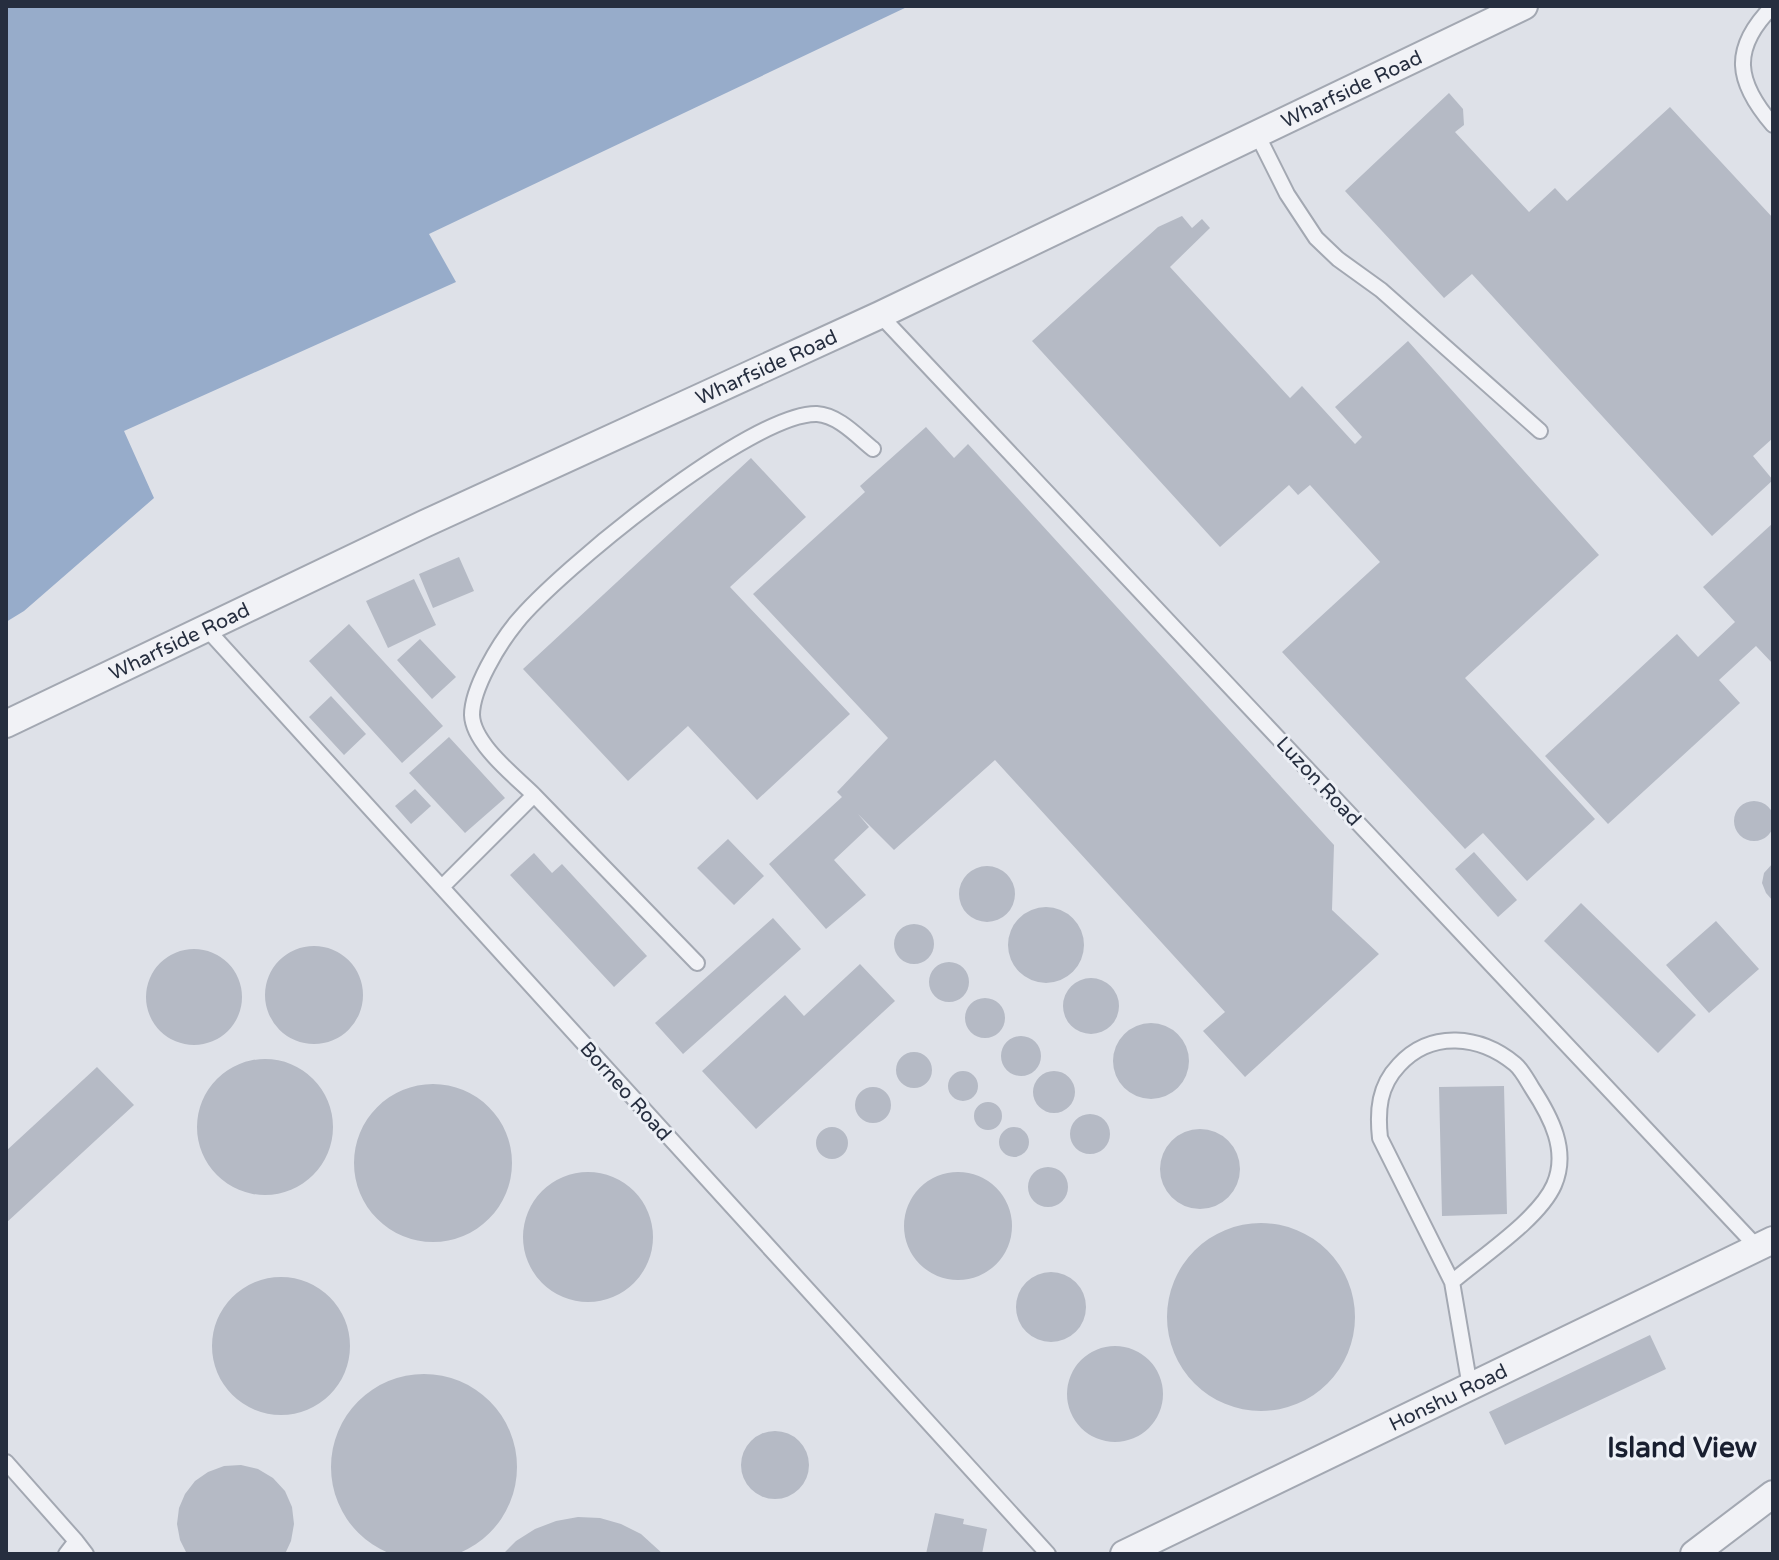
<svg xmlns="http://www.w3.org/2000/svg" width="1779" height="1560" font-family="'Varela Round',sans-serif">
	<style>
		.water { fill: #97acca }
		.building { fill: #b5bac5 }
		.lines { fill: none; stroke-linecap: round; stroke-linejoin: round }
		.service-casing { stroke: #a3a8b2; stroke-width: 18 }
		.minor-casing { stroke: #a3a8b2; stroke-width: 30 }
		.service { stroke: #f1f2f6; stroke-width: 14 }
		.minor { stroke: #f1f2f6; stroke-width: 26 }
		.labels { text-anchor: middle; stroke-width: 6; stroke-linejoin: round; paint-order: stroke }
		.street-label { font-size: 20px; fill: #262e3f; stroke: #edf0f6 }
		.district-label { font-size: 28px; font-weight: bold; fill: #191f30; stroke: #edf0f6 }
	</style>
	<rect width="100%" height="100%" fill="#dee1e8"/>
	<path class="water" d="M 6,6 L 909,6 L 429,234 L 456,282 L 124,431 L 154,498 L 24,611 L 6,622 Z"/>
	<path class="building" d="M 1449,93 L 1463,109 L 1464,125 L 1455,132 L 1529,212 L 1555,188 L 1567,201 L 1670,107 L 1773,218 L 1773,438 L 1753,456 L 1773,480 L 1712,536 L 1472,274 L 1444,298 L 1345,191 Z
		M 1182,216 L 1192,228 L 1202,219 L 1210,228 L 1170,267 L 1290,398 L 1302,386 L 1355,444 L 1362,437 L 1335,407 L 1408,341 L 1599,555 L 1465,678 L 1595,819 L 1527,881 L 1483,833 L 1465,849 L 1282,652 L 1380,562 L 1310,485 L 1298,495 L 1289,485 L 1220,547 L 1032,341 L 1158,227 Z
		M 926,427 L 954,458 L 968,444 L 1334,845 L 1332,910 L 1379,954 L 1245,1077 L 1203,1031 L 1225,1012 L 995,760 L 894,850 L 858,814 L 869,827 L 834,860 L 866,895 L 826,929 L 769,864 L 842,797 L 837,792 L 888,738 L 753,594 L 865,492 L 860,486 Z
		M 751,458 L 806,517 L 730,587 L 850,714 L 757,800 L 688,726 L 628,781 L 523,669 Z
		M 1773,523 L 1773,664 L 1756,646 L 1719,680 L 1740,703 L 1608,824 L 1545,756 L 1677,634 L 1698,657 L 1735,622 L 1703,587 Z
		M 459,557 L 474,591 L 433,608 L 419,574 Z
		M 414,579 L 436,625 L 388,648 L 366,601 Z
		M 349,624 L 443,726 L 402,763 L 309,661 Z
		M 420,639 L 456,677 L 432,699 L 397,660 Z
		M 331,696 L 366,734 L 344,755 L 309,717 Z
		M 449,737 L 505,798 L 465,833 L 409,773 Z
		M 415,789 L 431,806 L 411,824 L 395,806 Z
		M1734 821a20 20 0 1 1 40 0a20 20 0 1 1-40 0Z
		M 728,839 L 764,876 L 734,905 L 697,868 Z
		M 1474,852 L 1517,900 L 1498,917 L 1455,869 Z
		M 534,853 L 552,873 L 562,864 L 647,956 L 614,987 L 510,875 Z
		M 1773,863 L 1773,901 L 1766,893 L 1762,883 L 1764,873 Z
		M959 894a28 28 0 1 1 56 0a28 28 0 1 1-56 0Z
		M 1581,903 L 1696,1015 L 1658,1053 L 1544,941 Z
		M1008 945a38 38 0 1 1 76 0a38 38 0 1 1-76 0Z
		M 773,918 L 801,949 L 683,1054 L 655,1023 Z
		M 1716,921 L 1759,969 L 1709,1013 L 1666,965 Z
		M894 944a20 20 0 1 1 40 0a20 20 0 1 1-40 0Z
		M265 995a49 49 0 1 1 98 0a49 49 0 1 1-98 0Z
		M146 997a48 48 0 1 1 96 0a48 48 0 1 1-96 0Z
		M929 982a20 20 0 1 1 40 0a20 20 0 1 1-40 0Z
		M 860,964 L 895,1001 L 756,1129 L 702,1071 L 785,995 L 804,1016 Z
		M1063 1006a28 28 0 1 1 56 0a28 28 0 1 1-56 0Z
		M965 1018a20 20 0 1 1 40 0a20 20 0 1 1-40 0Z
		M1113 1061a38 38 0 1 1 76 0a38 38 0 1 1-76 0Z
		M1001 1056a20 20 0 1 1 40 0a20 20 0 1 1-40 0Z
		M896 1070a18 18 0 1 1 36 0a18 18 0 1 1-36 0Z
		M197 1127a68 68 0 1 1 136 0a68 68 0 1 1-136 0Z
		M 97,1067 L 134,1105 L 6,1223 L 6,1151 Z
		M948 1086a15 15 0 1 1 30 0a15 15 0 1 1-30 0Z
		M1033 1092a21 21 0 1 1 42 0a21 21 0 1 1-42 0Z
		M354 1163a79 79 0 1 1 158 0a79 79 0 1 1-158 0Z
		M 1504,1086 L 1507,1214 L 1442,1216 L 1439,1087 Z
		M855 1105a18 18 0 1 1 36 0a18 18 0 1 1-36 0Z
		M974 1116a14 14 0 1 1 28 0a14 14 0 1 1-28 0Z
		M1070 1134a20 20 0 1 1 40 0a20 20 0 1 1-40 0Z
		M816 1143a16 16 0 1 1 32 0a16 16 0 1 1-32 0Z
		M999 1142a15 15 0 1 1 30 0a15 15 0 1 1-30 0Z
		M1160 1169a40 40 0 1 1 80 0a40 40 0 1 1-80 0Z
		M1028 1187a20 20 0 1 1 40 0a20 20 0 1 1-40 0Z
		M523 1237a65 65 0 1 1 130 0a65 65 0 1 1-130 0Z
		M904 1226a54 54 0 1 1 108 0a54 54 0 1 1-108 0Z
		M1167 1317a94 94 0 1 1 188 0a94 94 0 1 1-188 0Z
		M1016 1307a35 35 0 1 1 70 0a35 35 0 1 1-70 0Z
		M212 1346a69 69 0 1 1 138 0a69 69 0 1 1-138 0Z
		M 1650,1335 L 1666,1369 L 1505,1445 L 1489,1412 Z
		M1067 1394a48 48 0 1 1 96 0a48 48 0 1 1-96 0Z
		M331 1467a93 93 0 1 1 186 0a93 93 0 1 1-186 0Z
		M741 1465a34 34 0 1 1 68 0a34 34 0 1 1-68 0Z
		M 241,1465 L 258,1469 L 273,1478 L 285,1491 L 292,1507 L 294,1524 L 291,1541 L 285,1554 L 187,1554 L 180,1540 L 177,1524 L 179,1508 L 185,1494 L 195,1481 L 208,1472 L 224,1466 Z
		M 935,1513 L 964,1519 L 963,1524 L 987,1529 L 982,1554 L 926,1554 Z
		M 578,1517 L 600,1518 L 621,1524 L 641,1534 L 663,1554 L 503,1554 L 516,1541 L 535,1529 L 556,1521 Z"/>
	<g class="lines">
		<g class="service-casing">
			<path id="service" d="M 1773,6 C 1730,49 1736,82 1773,125
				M 1257,134 L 1287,194 L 1316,238 L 1338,259 L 1381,290 L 1540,431
				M 880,315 L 1757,1247
				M 205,627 L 1048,1554
				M 534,795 L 697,963
				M 442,887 L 534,795 C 515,776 473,744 472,715 C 472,688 499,644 516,623 C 558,571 752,412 817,414 C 838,415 858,437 873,449
				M 1452,1282 C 1481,1257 1539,1219 1554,1185 C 1569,1151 1551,1117 1532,1088 C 1527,1080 1522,1070 1515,1064 C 1480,1035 1431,1030 1399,1065 C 1379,1086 1377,1110 1380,1138 L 1452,1282 L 1470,1387
				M 6,1462 L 76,1541
				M 66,1554 L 76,1541 L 86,1554"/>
		</g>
		<g class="minor-casing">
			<g id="minor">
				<path id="s1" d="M 6,724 L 424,524 L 880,315 L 1524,6"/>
				<path id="s2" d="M 1124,1554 L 1773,1240"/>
				<path d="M 1694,1554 L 1773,1494"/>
			</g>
		</g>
		<use href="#service" class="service"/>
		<use href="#minor" class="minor"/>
	</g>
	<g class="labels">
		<g class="street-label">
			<text dy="7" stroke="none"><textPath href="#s1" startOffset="1488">Wharfside Road</textPath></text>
			<text dy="7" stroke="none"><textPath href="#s1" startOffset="840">Wharfside Road</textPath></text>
			<text dy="7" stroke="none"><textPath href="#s1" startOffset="192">Wharfside Road</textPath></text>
			<text transform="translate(1319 781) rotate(47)" y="7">Luzon Road</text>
			<text transform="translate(626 1091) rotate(48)" y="7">Borneo Road</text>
			<text dy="7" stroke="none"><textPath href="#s2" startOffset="360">Honshu Road</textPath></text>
		</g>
		<g class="district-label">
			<text x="1682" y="1457">Island View</text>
		</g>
	</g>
	<rect width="1779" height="1560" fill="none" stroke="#262e3f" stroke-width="16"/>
</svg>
